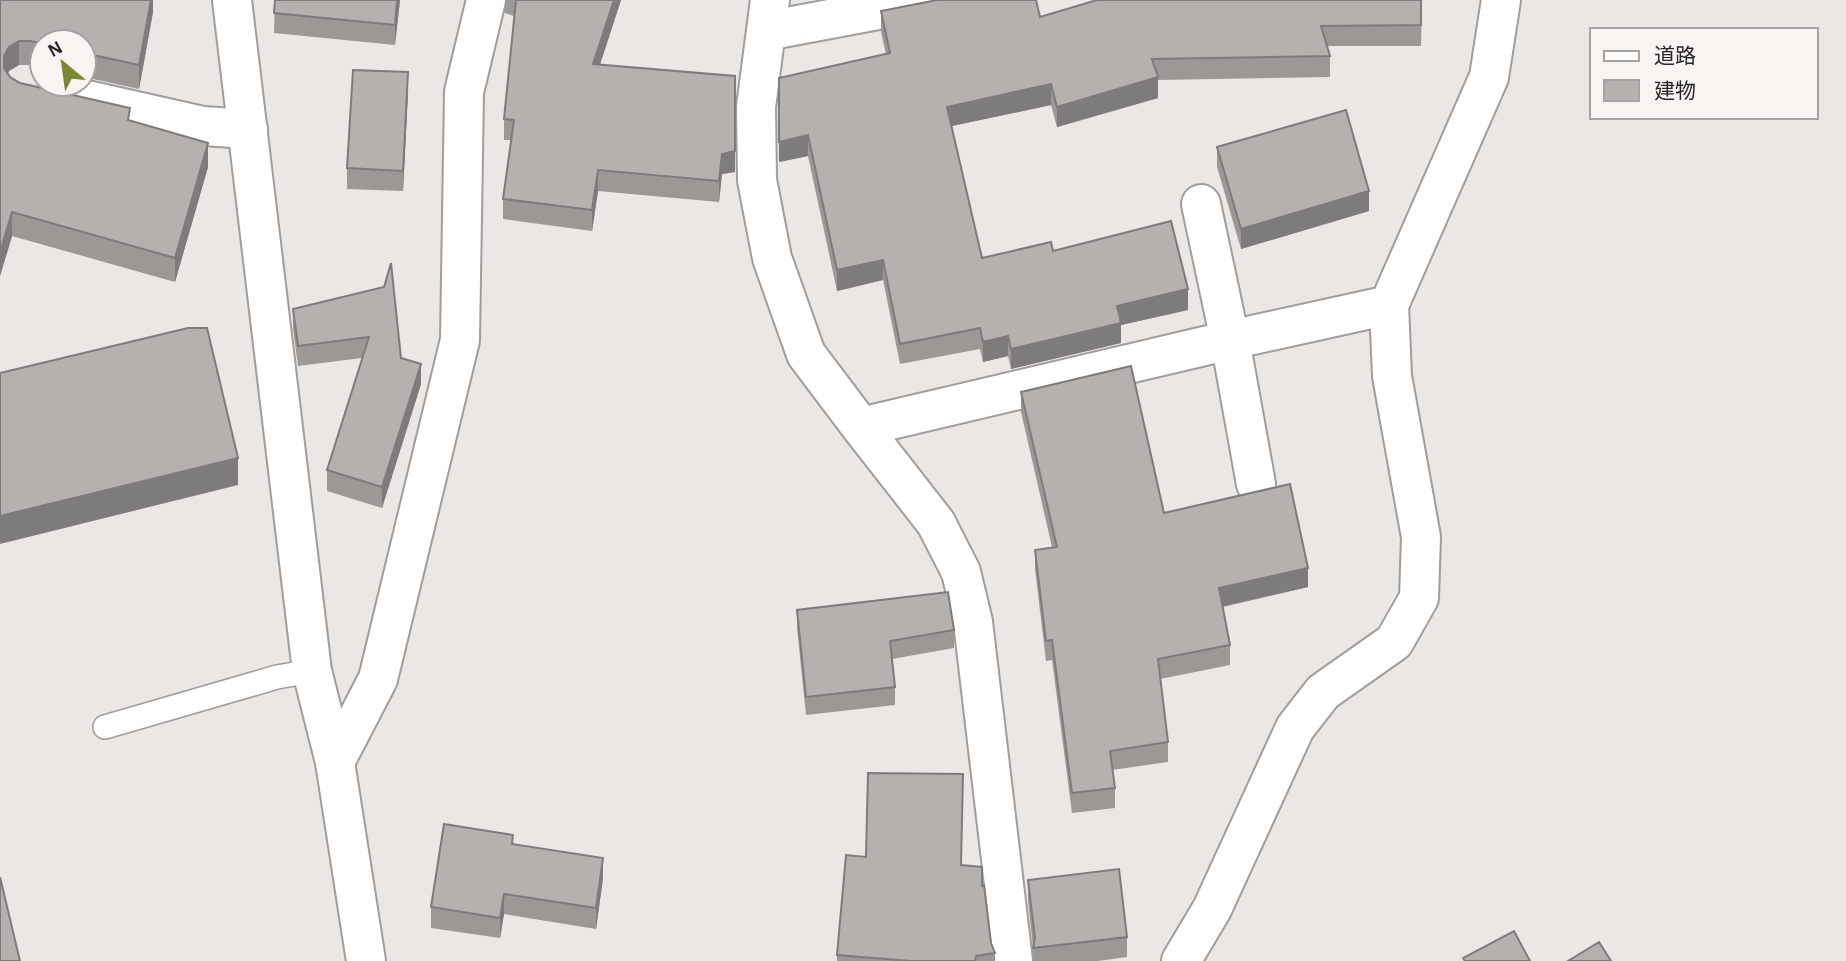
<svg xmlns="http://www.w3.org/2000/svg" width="1846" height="961" font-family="'Alegreya Sans','Noto Sans JP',sans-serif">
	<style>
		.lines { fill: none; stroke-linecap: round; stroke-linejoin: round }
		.service-casing { stroke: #a09d9b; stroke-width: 26 }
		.minor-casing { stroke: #a09d9b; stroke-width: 42 }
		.tertiary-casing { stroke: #a09d9b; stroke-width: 42 }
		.service { stroke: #fff; stroke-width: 23 }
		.minor { stroke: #fff; stroke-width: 38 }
		.tertiary { stroke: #fff; stroke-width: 38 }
		.wall { fill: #9b9896 }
		.shaded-wall { fill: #7e7c7a }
		.building { fill: #b4b1af; stroke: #7e7c7a; stroke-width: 2 }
	</style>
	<rect width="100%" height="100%" fill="#eae7e5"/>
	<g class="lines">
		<g class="service-casing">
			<path id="service" d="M 105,727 L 277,677 L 312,671"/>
		</g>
		<g class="minor-casing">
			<path id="minor" d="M 770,0 L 756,107 L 757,180 L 772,258 L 806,354 L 861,427 L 1230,340 L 1389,305
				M 766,31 L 931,0
				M 78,98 L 203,126 L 248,129
				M 1201,204 L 1230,340 L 1256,484
				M 861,427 L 936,523 L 961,572 L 973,622 L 1013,961
				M 335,762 L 378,679 L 460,340 L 464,92 L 486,0
				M 1181,961 L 1212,909 L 1295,728 L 1323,692 L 1394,642 L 1419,598 L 1421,537 L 1392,376 L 1389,305 L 1489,77 L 1501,0"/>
		</g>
		<g class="tertiary-casing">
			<path id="tertiary" d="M 232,0 L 312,671 L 335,762 L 366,961"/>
		</g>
		<use href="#service" class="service"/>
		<use href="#minor" class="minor"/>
		<use href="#tertiary" class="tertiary"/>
	</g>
	<path class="wall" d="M 0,0 L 153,0 L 153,12 L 139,89 L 84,77 L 84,42 L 42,42 L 42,67 L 30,65 L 19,65 L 9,71 L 8,74 L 10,77 L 20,83 L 130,120 L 208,167 L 175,282 L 12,236 L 0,276 Z
		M 275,0 L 400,0 L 395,45 L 274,33 Z
		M 505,0 L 621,0 L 600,65 L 735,172 L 722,174 L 719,202 L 598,191 L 592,231 L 503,219 L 503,199 L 511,140 L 504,140 L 504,119 L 514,16 L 505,13 Z
		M 1422,0 L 1421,46 L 1327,46 L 1330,56 L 1330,77 L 1158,80 L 1158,98 L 1057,127 L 1051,105 L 952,126 L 982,258 L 1053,251 L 1188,310 L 1121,325 L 1121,343 L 1011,369 L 1008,356 L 983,362 L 980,349 L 900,364 L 883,280 L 837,291 L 808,156 L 779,162 L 886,54 L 881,32 L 881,11 L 1040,17 Z
		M 408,92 L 403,191 L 347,189 L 347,168 Z
		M 1217,147 L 1369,211 L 1241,249 L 1217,167 Z
		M 384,287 L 401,358 L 421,384 L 382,508 L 327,491 L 327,470 L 362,358 L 298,366 L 293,329 L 293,309 Z
		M 1021,392 L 1164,513 L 1308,587 L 1223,607 L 1230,645 L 1230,665 L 1160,679 L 1168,742 L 1168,762 L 1112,770 L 1115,788 L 1115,808 L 1072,813 L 1052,660 L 1046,661 L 1035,569 L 1035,550 L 1052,547 L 1021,412 Z
		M 797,610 L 954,630 L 954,648 L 892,659 L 895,687 L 895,705 L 806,715 L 797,628 Z
		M 513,844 L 603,878 L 596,929 L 504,914 L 500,938 L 431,928 L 431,907 Z
		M 961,865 L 982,886 L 991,943 L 995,953 L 995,961 L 837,961 L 837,955 Z
		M 1028,880 L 1127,937 L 1127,957 L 1098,961 L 1033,961 L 1033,948 L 1028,900 Z"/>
	<path class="shaded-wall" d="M 151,0 L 153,0 L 153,12 L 139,89 L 139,65 Z
		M 397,0 L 400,0 L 395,45 L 395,25 Z
		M 614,0 L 621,0 L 593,85 L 593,64 Z
		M 19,41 L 19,65 L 9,71 L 4,81 L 4,56 L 9,47 Z
		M 408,72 L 408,92 L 403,191 L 403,171 Z
		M 735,76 L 735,172 L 722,174 L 719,202 L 719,181 L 722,154 Z
		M 1158,77 L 1158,98 L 1057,127 L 1057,107 Z
		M 1051,84 L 1051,105 L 947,127 L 947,107 Z
		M 808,135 L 808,156 L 779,162 L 779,142 Z
		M 208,143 L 208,167 L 175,282 L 175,258 Z
		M 598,170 L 598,191 L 592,231 L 592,210 Z
		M 1369,191 L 1369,211 L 1241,249 L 1241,229 Z
		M 12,212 L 12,236 L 0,276 L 0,252 Z
		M 883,260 L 883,280 L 837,291 L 837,270 Z
		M 1188,289 L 1188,310 L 1121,325 L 1121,343 L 1011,369 L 1011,349 L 1117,306 Z
		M 1008,336 L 1008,356 L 983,362 L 983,342 Z
		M 421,364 L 421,384 L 382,508 L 382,487 Z
		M 238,458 L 238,485 L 0,544 L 0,516 Z
		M 1308,568 L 1308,587 L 1219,607 L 1219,588 Z
		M 603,858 L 603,878 L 596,929 L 596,908 Z
		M 504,894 L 504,914 L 500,938 L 500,918 Z"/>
	<path class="building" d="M 0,0 L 151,0 L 139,65 L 84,53 L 84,42 L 42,42 L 42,43 L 30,41 L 19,41 L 9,47 L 4,56 L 4,68 L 10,77 L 20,83 L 130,108 L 128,120 L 208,143 L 175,258 L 12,212 L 0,252 Z
		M 275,0 L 397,0 L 395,25 L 274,13 Z
		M 516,0 L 614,0 L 593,64 L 735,76 L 735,151 L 722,154 L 719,181 L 598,170 L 592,210 L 503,199 L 514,120 L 504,119 Z
		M 937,0 L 1036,0 L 1040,17 L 1097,0 L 1421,0 L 1421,25 L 1321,26 L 1330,56 L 1152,59 L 1158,77 L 1057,107 L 1051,84 L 947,107 L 982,258 L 1051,242 L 1053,251 L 1171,221 L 1188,289 L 1117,306 L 1121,323 L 1011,349 L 1008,336 L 983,342 L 980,328 L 900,344 L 883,260 L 837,270 L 808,135 L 779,142 L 779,78 L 890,53 L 881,11 Z
		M 353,70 L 408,72 L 403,171 L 347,168 Z
		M 1346,110 L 1369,191 L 1241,229 L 1217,147 Z
		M 391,263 L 401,358 L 421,364 L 382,487 L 327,470 L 369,337 L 298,346 L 293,309 L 384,287 Z
		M 188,328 L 207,328 L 238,458 L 0,516 L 0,373 Z
		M 1131,366 L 1164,513 L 1290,484 L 1308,568 L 1219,588 L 1230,645 L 1158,659 L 1168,742 L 1110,751 L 1115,788 L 1072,793 L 1052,640 L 1046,641 L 1035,550 L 1057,547 L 1021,392 Z
		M 948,592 L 954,630 L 890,641 L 895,687 L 806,697 L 797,610 Z
		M 868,773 L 963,774 L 961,865 L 982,867 L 982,886 L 984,885 L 991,943 L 995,953 L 976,956 L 975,961 L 911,961 L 837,955 L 846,855 L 866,857 Z
		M 444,824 L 513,835 L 512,844 L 603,858 L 596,908 L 504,894 L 500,918 L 431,907 Z
		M 1119,869 L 1127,937 L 1033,948 L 1035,938 L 1028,880 Z
		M 0,877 L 20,961 L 0,961 Z
		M 1514,931 L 1530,961 L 1465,961 L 1463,958 Z
		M 1599,942 L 1611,961 L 1568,961 Z"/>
	<rect x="1590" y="28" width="228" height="91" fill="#f7f4f2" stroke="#a5a2a1" stroke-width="2"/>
	<rect x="1604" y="51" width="35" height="10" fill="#ffffff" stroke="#a5a2a1" stroke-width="2"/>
	<text x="1654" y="63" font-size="21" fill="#292828">道路</text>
	<rect x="1604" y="80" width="35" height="21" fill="#b4b1af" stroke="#a5a2a1" stroke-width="2"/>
	<text x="1654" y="98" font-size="21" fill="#292828">建物</text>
	<g transform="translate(63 63) rotate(331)"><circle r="33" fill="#f7f4f2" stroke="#a5a2a1" stroke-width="2"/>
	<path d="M0-5L12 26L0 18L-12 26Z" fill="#7c8734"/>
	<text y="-10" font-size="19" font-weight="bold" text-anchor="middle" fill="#292828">N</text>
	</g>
</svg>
